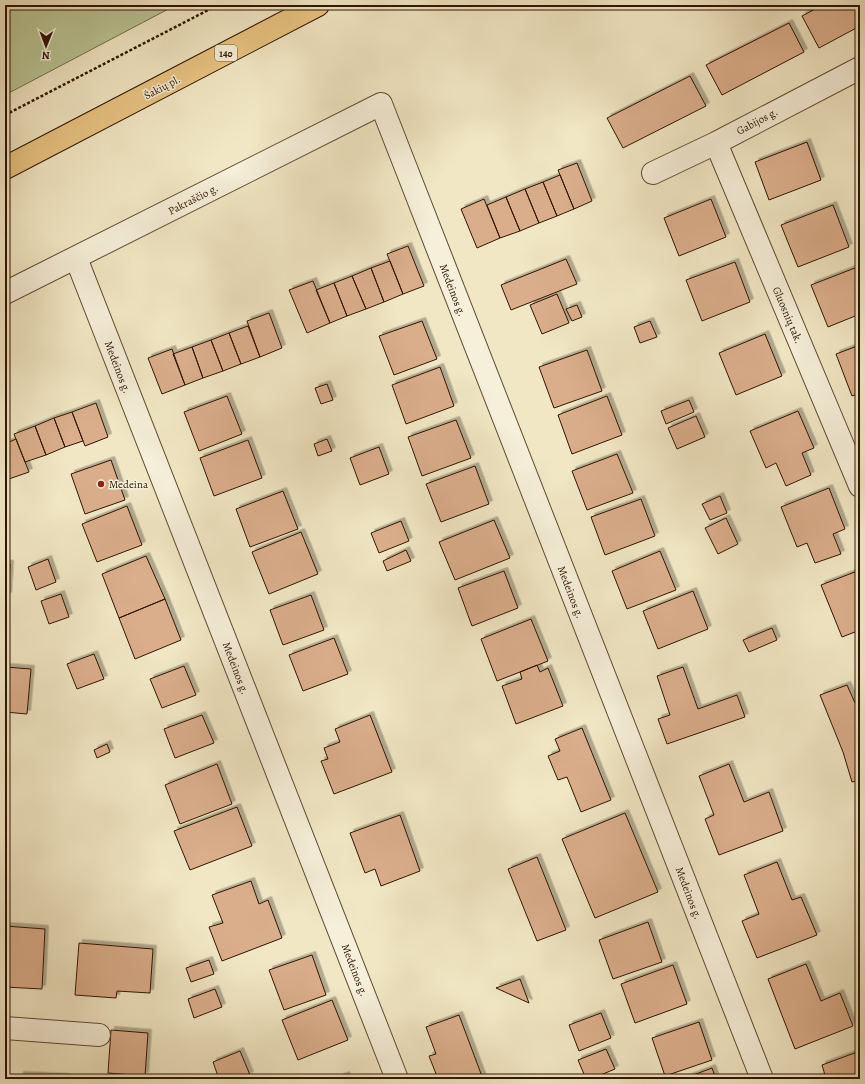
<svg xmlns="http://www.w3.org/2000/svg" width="865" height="1084" font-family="Alegreya,serif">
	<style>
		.green { fill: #bac594; stroke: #746d4a }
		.building { fill: #dbae8b; stroke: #2f1500; filter: url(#shadow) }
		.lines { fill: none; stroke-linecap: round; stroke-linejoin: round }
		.minor-casing { stroke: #604a31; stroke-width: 24 }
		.primary-casing { stroke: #2f1500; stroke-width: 24 }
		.path { stroke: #2f1500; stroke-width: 2.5; stroke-dasharray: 3 2; stroke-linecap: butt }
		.minor { stroke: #f6efd9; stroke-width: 22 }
		.primary { stroke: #e8c482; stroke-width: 22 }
		.poi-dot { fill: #8f2418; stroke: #f6efd9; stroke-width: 1.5 }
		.labels { text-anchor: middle; stroke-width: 3; stroke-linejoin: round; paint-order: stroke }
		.shield { fill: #f6efd9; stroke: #6b5641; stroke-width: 1 }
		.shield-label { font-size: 10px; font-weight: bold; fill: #2f1500 }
		.street-label { font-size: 11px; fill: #2f1500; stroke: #f6efd9 }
		.poi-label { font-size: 11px; fill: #2f1500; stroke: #f6efd9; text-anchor: start }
	</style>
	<defs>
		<filter id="shadow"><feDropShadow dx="3.5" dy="-3.5" stdDeviation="0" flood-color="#0004"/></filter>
	</defs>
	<rect width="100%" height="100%" fill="#f1e7c4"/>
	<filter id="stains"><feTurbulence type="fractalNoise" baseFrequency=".005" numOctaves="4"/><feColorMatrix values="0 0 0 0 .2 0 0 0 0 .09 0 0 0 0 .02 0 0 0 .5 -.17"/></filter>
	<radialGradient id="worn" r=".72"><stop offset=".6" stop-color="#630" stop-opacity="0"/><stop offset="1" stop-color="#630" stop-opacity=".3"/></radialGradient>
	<path class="green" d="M 5,5 L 176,5 L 5,95 Z"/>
	<path class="building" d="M 823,5 L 860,5 L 860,26 L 819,48 L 802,16 Z
		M 789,23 L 804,52 L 722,95 L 706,65 Z
		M 690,76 L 706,106 L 623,148 L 607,118 Z
		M 807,142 L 821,180 L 769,200 L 755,162 Z
		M 577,163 L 592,201 L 574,209 L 558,170 Z
		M 560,175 L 574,209 L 557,216 L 543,182 Z
		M 543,182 L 557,216 L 539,223 L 525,189 Z
		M 525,189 L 539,223 L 520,231 L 506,197 Z
		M 506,197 L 520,231 L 500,238 L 487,205 Z
		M 484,199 L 500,238 L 477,248 L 461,209 Z
		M 711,199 L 726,237 L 679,256 L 664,218 Z
		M 833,205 L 849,247 L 798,267 L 781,225 Z
		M 408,246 L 424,286 L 403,294 L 387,254 Z
		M 566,259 L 577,284 L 511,310 L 501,285 Z
		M 390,261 L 403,294 L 384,302 L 371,268 Z
		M 735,262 L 750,302 L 702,321 L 686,280 Z
		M 860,266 L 860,314 L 828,327 L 811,285 Z
		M 371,268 L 384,302 L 366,309 L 352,276 Z
		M 352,276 L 366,309 L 347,316 L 334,283 Z
		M 313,281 L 330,323 L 307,333 L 289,290 Z
		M 334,283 L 347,316 L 330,323 L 316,290 Z
		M 557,294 L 569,323 L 542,334 L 530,305 Z
		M 577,305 L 582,317 L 572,321 L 566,309 Z
		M 269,313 L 282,348 L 260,357 L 247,321 Z
		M 422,321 L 437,359 L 394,375 L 379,336 Z
		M 650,321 L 657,337 L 640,343 L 634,327 Z
		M 248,326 L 260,357 L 241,364 L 229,333 Z
		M 229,333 L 241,364 L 223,371 L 211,340 Z
		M 765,334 L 782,376 L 736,395 L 719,353 Z
		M 211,340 L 223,371 L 203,378 L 192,347 Z
		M 860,345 L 860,393 L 852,396 L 836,354 Z
		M 192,347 L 203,378 L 185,385 L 173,354 Z
		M 172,349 L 185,385 L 162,394 L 148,358 Z
		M 587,350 L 602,391 L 554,408 L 539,367 Z
		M 440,367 L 454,406 L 406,424 L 392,385 Z
		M 327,384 L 333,400 L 321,404 L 315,388 Z
		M 227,396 L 242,434 L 199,451 L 184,412 Z
		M 607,396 L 622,435 L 572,454 L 558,415 Z
		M 689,400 L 694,412 L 666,424 L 661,411 Z
		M 96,403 L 108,437 L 85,446 L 72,412 Z
		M 798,411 L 814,448 L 802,453 L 811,475 L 786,486 L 776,463 L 766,468 L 750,431 Z
		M 72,412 L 83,441 L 65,447 L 54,418 Z
		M 696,416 L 705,437 L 677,449 L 668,428 Z
		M 54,418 L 65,447 L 46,455 L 35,426 Z
		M 456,420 L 471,458 L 422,476 L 408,437 Z
		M 35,426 L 46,455 L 25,462 L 14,434 Z
		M 16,439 L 29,472 L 6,480 L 5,444 Z
		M 327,439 L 332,451 L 318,456 L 314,444 Z
		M 248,440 L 262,478 L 214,496 L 200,458 Z
		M 379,447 L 389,474 L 360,485 L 350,458 Z
		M 617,454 L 633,493 L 587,510 L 572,471 Z
		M 111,460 L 125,500 L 85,514 L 71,474 Z
		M 475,466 L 489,504 L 441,522 L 426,484 Z
		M 829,488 L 845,529 L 833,534 L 841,554 L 815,563 L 807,543 L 797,547 L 781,507 Z
		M 283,491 L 298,529 L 250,547 L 236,509 Z
		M 720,496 L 727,513 L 710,520 L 702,504 Z
		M 641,499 L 655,536 L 605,555 L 591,517 Z
		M 127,506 L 142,545 L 97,562 L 82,524 Z
		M 726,518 L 738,544 L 718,554 L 705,528 Z
		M 494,520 L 510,558 L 455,580 L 439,542 Z
		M 401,521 L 409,541 L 379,553 L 371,533 Z
		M 301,532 L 318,574 L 269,594 L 252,552 Z
		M 406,550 L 411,561 L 387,571 L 383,561 Z
		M 660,551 L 676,590 L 627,609 L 612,571 Z
		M 146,556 L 165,599 L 119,618 L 102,574 Z
		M 48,559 L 56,582 L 36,590 L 28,567 Z
		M 5,563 L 10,564 L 8,596 L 5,596 Z
		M 860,570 L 860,630 L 842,637 L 821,585 Z
		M 504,571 L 518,608 L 472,626 L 458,588 Z
		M 693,591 L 708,629 L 658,649 L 643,611 Z
		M 61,594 L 69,617 L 49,624 L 41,601 Z
		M 311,595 L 324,630 L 283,645 L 270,610 Z
		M 165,599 L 181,640 L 135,659 L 119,618 Z
		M 531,619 L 548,661 L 497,681 L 481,639 Z
		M 772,628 L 777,640 L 749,652 L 743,640 Z
		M 334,638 L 348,674 L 303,691 L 289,655 Z
		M 94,654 L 104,679 L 77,689 L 67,664 Z
		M 537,665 L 540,672 L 548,668 L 563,706 L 516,724 L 502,686 L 522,679 L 520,672 Z
		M 184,666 L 196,695 L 162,708 L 150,679 Z
		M 5,667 L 31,669 L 27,714 L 5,712 Z
		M 683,667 L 698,709 L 737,695 L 745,717 L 667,744 L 658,719 L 670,715 L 657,676 Z
		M 847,685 L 855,703 L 860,701 L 860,780 L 852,782 L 843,752 L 820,695 Z
		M 202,715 L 214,743 L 175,758 L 164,729 Z
		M 370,715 L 392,772 L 334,794 L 321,761 L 328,759 L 324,748 L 340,742 L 335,729 Z
		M 582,728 L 611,800 L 581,812 L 567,777 L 558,780 L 548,756 L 560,751 L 555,739 Z
		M 107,744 L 110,752 L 97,758 L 94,750 Z
		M 217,764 L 232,804 L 180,824 L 165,785 Z
		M 729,764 L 744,802 L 769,792 L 783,831 L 719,855 L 705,819 L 714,815 L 699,776 Z
		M 237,807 L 252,846 L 190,870 L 174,831 Z
		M 625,813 L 658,892 L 595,918 L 562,839 Z
		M 400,815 L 420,871 L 381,886 L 375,869 L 365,873 L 350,833 Z
		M 537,857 L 566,930 L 537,941 L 508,869 Z
		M 777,862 L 792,900 L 801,897 L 817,935 L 757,958 L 742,921 L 759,914 L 744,875 Z
		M 251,881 L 259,904 L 268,900 L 282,938 L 222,961 L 209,927 L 223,923 L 212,895 Z
		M 648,922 L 662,962 L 613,979 L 599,940 Z
		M 5,926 L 45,929 L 42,989 L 5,987 Z
		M 79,943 L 153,949 L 150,993 L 117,991 L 116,998 L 75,995 Z
		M 312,955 L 326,995 L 284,1010 L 269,970 Z
		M 209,960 L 214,974 L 191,982 L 186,968 Z
		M 806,964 L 821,1001 L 840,993 L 853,1026 L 795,1049 L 768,979 Z
		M 673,965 L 687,1004 L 635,1023 L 621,984 Z
		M 520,979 L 529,1003 L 496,988 Z
		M 215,989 L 222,1007 L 194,1018 L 188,999 Z
		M 332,1000 L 348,1040 L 298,1060 L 282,1020 Z
		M 601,1013 L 611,1038 L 579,1051 L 569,1025 Z
		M 459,1015 L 483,1079 L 438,1079 L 429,1056 L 436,1054 L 426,1027 Z
		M 699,1022 L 712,1060 L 665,1076 L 652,1038 Z
		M 111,1030 L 148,1033 L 145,1076 L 108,1073 Z
		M 606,1049 L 615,1069 L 591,1079 L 586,1079 L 578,1060 Z
		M 240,1051 L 250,1075 L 241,1079 L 219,1079 L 213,1062 Z
		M 860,1051 L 860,1079 L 814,1079 L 825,1075 L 822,1065 Z
		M 712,1068 L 716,1079 L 683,1079 Z
		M 20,1075 L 65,1077 L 65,1079 L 20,1079 Z
		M 346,1075 L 347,1079 L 336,1079 Z"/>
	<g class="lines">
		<g class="minor-casing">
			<path id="minor" d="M 716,143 L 860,486
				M 653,173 L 716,143 L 860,68
				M 76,258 L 397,1079
				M 5,293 L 381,104 L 762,1079
				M 5,1028 L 99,1035"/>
		</g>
		<g class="primary-casing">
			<path id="primary" d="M 5,168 L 318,5"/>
		</g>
		<path class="path" d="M 5,115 L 218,5"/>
		<use href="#minor" class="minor"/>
		<use href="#primary" class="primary"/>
	</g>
	<circle class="poi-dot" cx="101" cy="484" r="4"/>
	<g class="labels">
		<rect class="shield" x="215" y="45" width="22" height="16" rx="3"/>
		<g class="shield-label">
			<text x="226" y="57">140</text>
		</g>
		<g class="street-label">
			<text transform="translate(162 87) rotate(-28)" y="4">Šakių pl.</text>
			<text transform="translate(757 121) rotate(-28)" y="4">Gabijos g.</text>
			<text transform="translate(193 199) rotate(-27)" y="4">Pakraščio g.</text>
			<text transform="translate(453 290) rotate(69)" y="4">Medeinos g.</text>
			<text transform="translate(788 315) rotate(67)" y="4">Gluosnių tak.</text>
			<text transform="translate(118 367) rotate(69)" y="4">Medeinos g.</text>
			<text transform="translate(571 592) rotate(69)" y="4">Medeinos g.</text>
			<text transform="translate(236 668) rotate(69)" y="4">Medeinos g.</text>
			<text transform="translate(689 893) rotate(69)" y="4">Medeinos g.</text>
			<text transform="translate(355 970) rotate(69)" y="4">Medeinos g.</text>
		</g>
		<g class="poi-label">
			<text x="109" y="488">Medeina</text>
		</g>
	</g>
	<rect width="865" height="1084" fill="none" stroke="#f1e7c4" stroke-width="20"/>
	<rect x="6" y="6" width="853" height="1072" fill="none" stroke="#2f1500" stroke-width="2"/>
	<rect x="10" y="10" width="845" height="1064" fill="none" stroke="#2f1500"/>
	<g transform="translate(46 46) rotate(181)" stroke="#f6efd9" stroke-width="3" paint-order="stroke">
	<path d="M0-3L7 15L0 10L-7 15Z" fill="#2f1500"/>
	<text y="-6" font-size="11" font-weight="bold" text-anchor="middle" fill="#2f1500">N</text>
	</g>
	<rect width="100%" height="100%" filter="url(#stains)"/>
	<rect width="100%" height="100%" fill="url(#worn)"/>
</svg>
